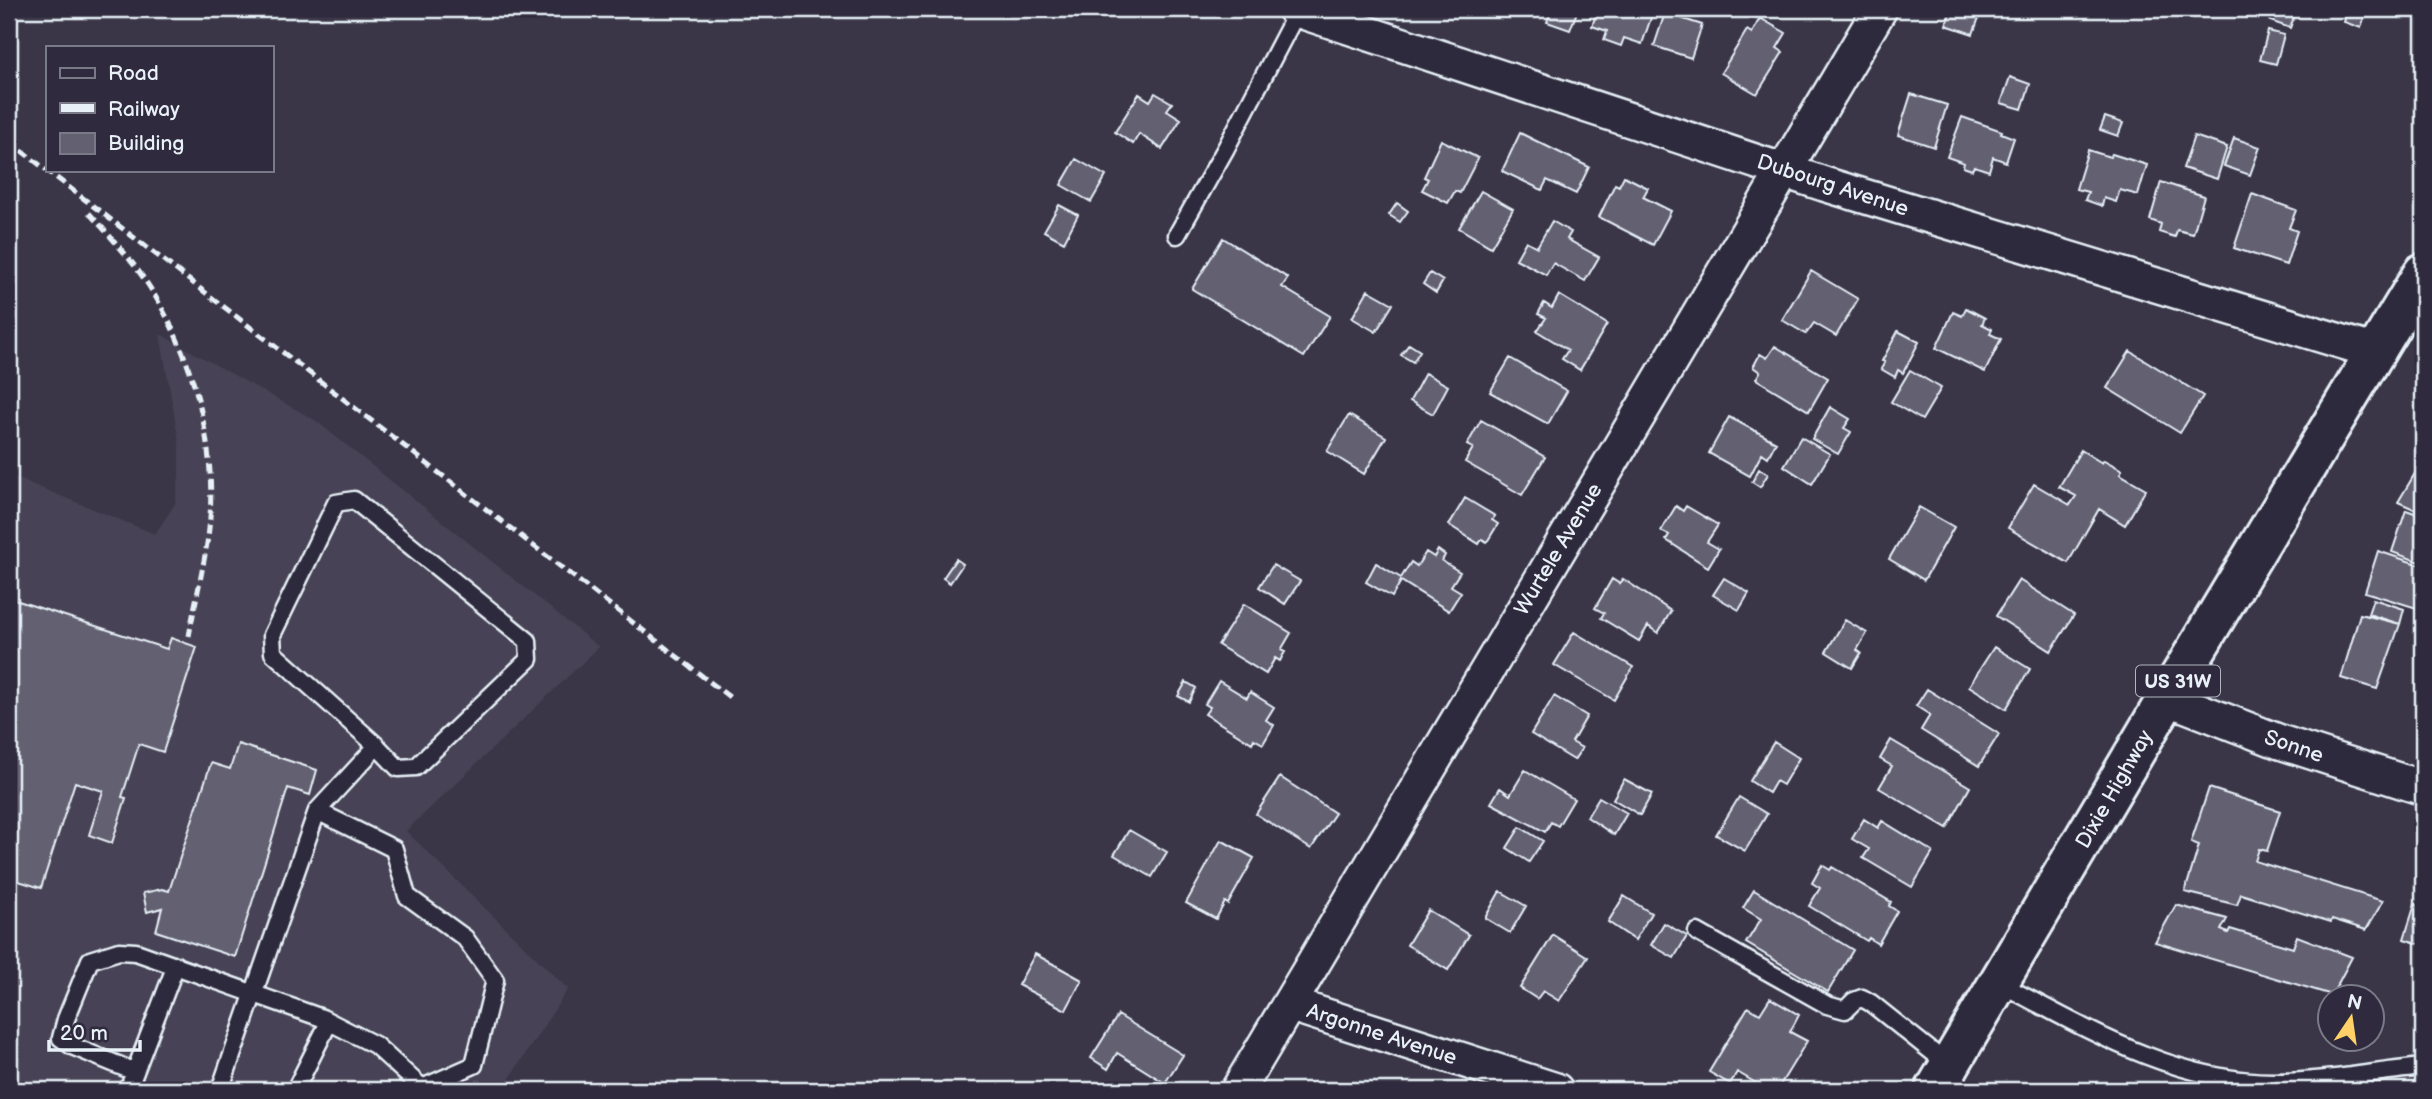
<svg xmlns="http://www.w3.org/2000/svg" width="2432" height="1099" font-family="'Balsamiq Sans',sans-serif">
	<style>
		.built { fill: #464354 }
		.building { fill: #636171; stroke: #e8f1f8; stroke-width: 2 }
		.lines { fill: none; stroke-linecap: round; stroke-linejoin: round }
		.service-casing { stroke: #e8f1f8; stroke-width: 21 }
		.minor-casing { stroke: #e8f1f8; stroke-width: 38 }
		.primary-casing { stroke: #e8f1f8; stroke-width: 44 }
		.service { stroke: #2f2a3d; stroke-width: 16 }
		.minor { stroke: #2f2a3d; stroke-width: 33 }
		.primary { stroke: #2f2a3d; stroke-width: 38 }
		.rail { stroke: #e8f1f8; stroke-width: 5; stroke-dasharray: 10 5; stroke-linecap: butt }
		.labels { text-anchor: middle; stroke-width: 7; stroke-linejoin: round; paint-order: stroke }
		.shield { fill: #2f2a3d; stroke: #b0b5c0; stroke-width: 2 }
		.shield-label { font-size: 19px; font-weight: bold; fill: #e8f1f8 }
		.street-label { font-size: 21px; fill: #e8f1f8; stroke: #2f2a3d }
	</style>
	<rect width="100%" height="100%" fill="#3a3648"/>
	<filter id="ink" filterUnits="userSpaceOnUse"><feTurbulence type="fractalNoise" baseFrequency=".0143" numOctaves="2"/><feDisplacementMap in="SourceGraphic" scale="14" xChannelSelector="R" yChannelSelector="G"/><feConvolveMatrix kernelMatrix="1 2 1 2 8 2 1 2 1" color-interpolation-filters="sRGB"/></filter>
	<g filter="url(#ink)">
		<path class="built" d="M 160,334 L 315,420 L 599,647 L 406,831 L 568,989 L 502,1090 L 9,1090 L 9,475 L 155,534 L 175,504 L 179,476 L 179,442 Z"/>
		<path class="building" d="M 1532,9 L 1578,9 L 1570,30 L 1547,22 L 1550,14 Z
			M 1598,9 L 1654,9 L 1642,44 L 1624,38 L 1621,46 L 1604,40 L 1607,31 L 1592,26 Z
			M 1951,9 L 1982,9 L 1973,34 L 1946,25 Z
			M 2274,9 L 2297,9 L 2290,28 L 2270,21 Z
			M 2348,9 L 2367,9 L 2361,28 L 2344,22 Z
			M 1665,13 L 1702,25 L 1691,58 L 1654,46 Z
			M 1760,18 L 1786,33 L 1777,48 L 1783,52 L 1757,94 L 1721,73 L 1747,30 L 1752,33 Z
			M 2268,31 L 2284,35 L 2276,64 L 2260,60 Z
			M 2010,77 L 2030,84 L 2022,109 L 2001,103 Z
			M 1155,93 L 1172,103 L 1167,110 L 1181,119 L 1162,149 L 1139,134 L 1133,144 L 1115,132 L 1139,94 L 1150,101 Z
			M 1911,94 L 1947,105 L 1934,147 L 1898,135 Z
			M 1962,117 L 2002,131 L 2001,133 L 2014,138 L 2006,162 L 1993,157 L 1989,171 L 1974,166 L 1972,170 L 1963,167 L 1964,163 L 1947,157 Z
			M 2105,117 L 2123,123 L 2118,136 L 2100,130 Z
			M 1520,133 L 1589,167 L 1576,194 L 1547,180 L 1542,190 L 1502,171 Z
			M 2194,136 L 2227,147 L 2217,179 L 2183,168 Z
			M 2234,138 L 2260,147 L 2250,175 L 2224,166 Z
			M 1441,140 L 1478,158 L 1460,193 L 1455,191 L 1448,203 L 1422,190 L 1428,179 L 1424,177 Z
			M 2088,150 L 2110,157 L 2112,154 L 2147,165 L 2138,195 L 2120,190 L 2116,202 L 2104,198 L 2102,206 L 2085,200 L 2088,192 L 2076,189 Z
			M 1076,159 L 1106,176 L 1091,202 L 1061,185 Z
			M 1624,176 L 1648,188 L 1643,197 L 1671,211 L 1653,245 L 1599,217 L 1615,184 L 1619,186 Z
			M 2161,182 L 2204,196 L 2193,234 L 2177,230 L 2175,237 L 2159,232 L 2161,224 L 2150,220 Z
			M 1481,191 L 1513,209 L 1491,247 L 1459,228 Z
			M 2252,194 L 2296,210 L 2289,228 L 2297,231 L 2286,265 L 2234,248 Z
			M 1397,203 L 1408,211 L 1400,222 L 1389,215 Z
			M 1059,205 L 1078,215 L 1064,242 L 1044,231 Z
			M 1552,221 L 1571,232 L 1567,239 L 1599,257 L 1585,281 L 1553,263 L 1546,275 L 1516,259 L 1526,241 L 1537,247 Z
			M 1223,238 L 1288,278 L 1282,287 L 1330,316 L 1304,357 L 1192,289 Z
			M 1811,271 L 1858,299 L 1836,336 L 1814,323 L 1806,334 L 1782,320 Z
			M 1430,273 L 1443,281 L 1436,293 L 1423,284 Z
			M 1368,290 L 1393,304 L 1376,332 L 1352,318 Z
			M 1559,295 L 1607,324 L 1580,370 L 1562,359 L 1568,350 L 1537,331 L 1546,318 L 1538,314 L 1544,303 L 1552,308 Z
			M 1966,308 L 1985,318 L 1982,324 L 1992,329 L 1990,334 L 2001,339 L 1985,372 L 1936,348 L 1953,312 L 1962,316 Z
			M 1898,331 L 1919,342 L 1903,373 L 1898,370 L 1895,377 L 1881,369 L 1885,362 L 1882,361 Z
			M 1409,344 L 1420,351 L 1413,362 L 1401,355 Z
			M 1775,346 L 1828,378 L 1809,411 L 1756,379 L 1760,372 L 1753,367 L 1760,354 L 1767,358 Z
			M 2130,351 L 2203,396 L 2180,433 L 2107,388 Z
			M 1510,358 L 1567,391 L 1548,424 L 1490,392 Z
			M 1910,370 L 1941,388 L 1922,420 L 1891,402 Z
			M 1425,373 L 1448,386 L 1433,414 L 1410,401 Z
			M 1830,407 L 1850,419 L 1844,428 L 1851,432 L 1838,454 L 1812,439 Z
			M 1349,415 L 1386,437 L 1364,474 L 1327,451 Z
			M 1729,417 L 1776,442 L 1768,457 L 1762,453 L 1750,476 L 1709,453 Z
			M 1481,420 L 1545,457 L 1522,495 L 1465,462 L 1473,448 L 1467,445 Z
			M 1801,437 L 1830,454 L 1812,484 L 1784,466 Z
			M 2081,450 L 2102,463 L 2104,460 L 2122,470 L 2120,474 L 2146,489 L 2125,525 L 2099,509 L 2068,563 L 2008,528 L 2034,484 L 2070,505 L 2076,496 L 2059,487 Z
			M 2423,460 L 2423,513 L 2398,502 Z
			M 1759,469 L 1768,474 L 1760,487 L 1752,482 Z
			M 1465,498 L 1495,516 L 1492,520 L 1498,524 L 1487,542 L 1482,539 L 1479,544 L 1449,525 Z
			M 1676,506 L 1683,511 L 1686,506 L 1718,525 L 1707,542 L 1719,549 L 1708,567 L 1666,540 L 1669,535 L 1661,531 Z
			M 1919,507 L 1954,527 L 1924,580 L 1889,559 Z
			M 2406,510 L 2423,516 L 2423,563 L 2392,552 Z
			M 1438,550 L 1445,555 L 1442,561 L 1460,572 L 1451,586 L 1461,592 L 1449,611 L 1401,581 L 1392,597 L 1366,582 L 1376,563 L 1401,578 L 1411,562 L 1417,566 L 1426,552 L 1434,557 Z
			M 2378,551 L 2423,566 L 2423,610 L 2365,592 Z
			M 956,559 L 963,564 L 950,583 L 943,578 Z
			M 1273,565 L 1300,581 L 1285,604 L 1259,587 Z
			M 1724,578 L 1749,593 L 1739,610 L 1713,595 Z
			M 1612,579 L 1620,584 L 1623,579 L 1671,611 L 1658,633 L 1648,626 L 1639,641 L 1601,618 L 1604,613 L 1595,608 Z
			M 2019,580 L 2074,615 L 2051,651 L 1996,616 Z
			M 9,598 L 167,649 L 171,638 L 197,647 L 163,752 L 139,744 L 122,797 L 126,798 L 112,843 L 89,835 L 103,791 L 75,782 L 41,888 L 9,878 Z
			M 2373,599 L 2404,609 L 2400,624 L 2368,614 Z
			M 1244,604 L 1291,633 L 1281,650 L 1285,652 L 1282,657 L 1280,661 L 1275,658 L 1266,674 L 1218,645 Z
			M 2360,614 L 2400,624 L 2377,689 L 2341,678 Z
			M 1845,620 L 1867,633 L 1857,650 L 1861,653 L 1852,668 L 1826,652 Z
			M 1574,632 L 1633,667 L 1614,700 L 1554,665 Z
			M 1994,647 L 2030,669 L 2006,709 L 1969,686 Z
			M 1219,681 L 1247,698 L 1250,692 L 1274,707 L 1266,720 L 1274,725 L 1263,744 L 1254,739 L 1252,743 L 1205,714 L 1210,707 L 1205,704 Z
			M 1186,682 L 1196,688 L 1189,702 L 1178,696 Z
			M 1927,689 L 1999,734 L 1979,766 L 1921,730 L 1930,715 L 1916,706 Z
			M 1554,696 L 1587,716 L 1572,742 L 1582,748 L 1574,760 L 1531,734 Z
			M 1891,740 L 1970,787 L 1947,828 L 1879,788 L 1892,766 L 1880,759 Z
			M 1774,742 L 1799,758 L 1783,785 L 1776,781 L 1769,793 L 1750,781 Z
			M 238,744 L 317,770 L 310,795 L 288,788 L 235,957 L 156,931 L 162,908 L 147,912 L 143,893 L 162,889 L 169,891 L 211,763 L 230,769 Z
			M 1525,770 L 1574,799 L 1558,826 L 1551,822 L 1545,832 L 1491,803 L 1500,788 L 1510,795 Z
			M 1280,777 L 1335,813 L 1311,849 L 1256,814 Z
			M 1624,779 L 1652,794 L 1640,815 L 1613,799 Z
			M 2209,788 L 2280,811 L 2267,851 L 2259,849 L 2255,861 L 2383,901 L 2366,930 L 2332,919 L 2331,922 L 2241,894 L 2237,905 L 2185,892 L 2199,845 L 2191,842 Z
			M 1599,797 L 1627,813 L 1614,835 L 1587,817 Z
			M 1739,797 L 1767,814 L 1745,851 L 1716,835 Z
			M 1864,819 L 1878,828 L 1882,821 L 1933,852 L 1912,887 L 1863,858 L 1869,849 L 1852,839 Z
			M 1520,827 L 1543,841 L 1529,862 L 1507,848 Z
			M 1129,830 L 1167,852 L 1152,877 L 1114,855 Z
			M 1221,840 L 1254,858 L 1228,904 L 1225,902 L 1216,919 L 1186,903 Z
			M 1822,865 L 1830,870 L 1832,867 L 1891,902 L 1889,906 L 1897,911 L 1878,944 L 1869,938 L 1867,941 L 1809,906 L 1820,888 L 1812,883 Z
			M 1754,890 L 1853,950 L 1828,992 L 1746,943 L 1761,919 L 1743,908 Z
			M 1500,891 L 1526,906 L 1510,933 L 1485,918 Z
			M 1624,896 L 1651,913 L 1635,940 L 1608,922 Z
			M 2415,904 L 2423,907 L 2423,945 L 2404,939 Z
			M 2176,905 L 2227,919 L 2221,930 L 2228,933 L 2230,929 L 2293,948 L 2297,936 L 2352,957 L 2332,995 L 2155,942 Z
			M 1428,910 L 1469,935 L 1448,970 L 1407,945 Z
			M 1664,923 L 1687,936 L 1674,958 L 1651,945 Z
			M 1553,935 L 1588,957 L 1559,1001 L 1543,991 L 1537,999 L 1520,988 Z
			M 1035,954 L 1082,980 L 1066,1010 L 1018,985 Z
			M 1770,998 L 1799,1015 L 1790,1032 L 1807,1041 L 1777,1090 L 1768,1090 L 1737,1072 L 1730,1084 L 1709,1072 L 1748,1007 L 1760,1014 Z
			M 1118,1015 L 1183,1055 L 1165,1083 L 1117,1053 L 1108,1069 L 1091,1058 Z"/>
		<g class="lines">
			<g class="service-casing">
				<path id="service" d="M 1177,235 L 1226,148 L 1298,10
					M 354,500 L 528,641 L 529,659 L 416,767 L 398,768 L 377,746 L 273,653 L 272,635 L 336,503 Z
					M 317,811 L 377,746
					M 1697,932 L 1827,1005 L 1845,1010 L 1854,1001 L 1862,998 L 1871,1003 L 1950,1066
					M 1999,983 C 2085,1028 2174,1082 2274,1082 C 2324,1082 2373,1072 2423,1067
					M 135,1072 L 72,1046 L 61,1038 L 66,1019 L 90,960 L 119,951 L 136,952 L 322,1018 L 375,1045 L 422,1088 L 421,1090
					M 128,1090 L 176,965
					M 220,1090 L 317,811 L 394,849 L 407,896 L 465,938 L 495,980 L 474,1065 L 422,1088
					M 295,1090 L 329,1022"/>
			</g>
			<g class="minor-casing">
				<path id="minor" d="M 1294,9 L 1824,184 L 2376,352
					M 2167,698 L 2280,742 L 2423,788
					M 1289,1004 L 1556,1090
					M 1238,1090 L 1880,9"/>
			</g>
			<g class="primary-casing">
				<path id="primary" d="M 1935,1090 L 2167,698 L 2423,273"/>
			</g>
			<use href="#service" class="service"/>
			<use href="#minor" class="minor"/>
			<use href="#primary" class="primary"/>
			<path class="rail" d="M 9,141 L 732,699
				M 89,213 C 112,238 134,262 152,291 C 196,362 219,454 208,537 C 203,570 195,603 189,636"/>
		</g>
	</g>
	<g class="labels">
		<rect class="shield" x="2136" y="665.5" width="84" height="31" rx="5"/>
		<g class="shield-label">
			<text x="2178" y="688">US 31W</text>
		</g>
		<g class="street-label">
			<text transform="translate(1833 185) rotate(18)" y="7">Dubourg Avenue</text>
			<text transform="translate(1558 549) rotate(-59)" y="7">Wurtele Avenue</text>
			<text transform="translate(2294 746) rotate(19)" y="7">Sonne</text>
			<text transform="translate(2114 789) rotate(-60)" y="7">Dixie Highway</text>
			<text transform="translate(1382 1034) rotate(18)" y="7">Argonne Avenue</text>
		</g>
	</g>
	<rect width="2432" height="1099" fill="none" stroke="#2f2a3d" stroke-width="35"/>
	<rect x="18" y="18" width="2397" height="1064" fill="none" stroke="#e8f1f8" stroke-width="2.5" filter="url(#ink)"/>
	<rect x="46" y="46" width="228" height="126" fill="#2f2a3d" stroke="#797a88" stroke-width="2"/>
	<rect x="60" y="68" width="35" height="10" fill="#2f2a3d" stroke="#797a88" stroke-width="2"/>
	<text x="108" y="80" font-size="21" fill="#e8f1f8">Road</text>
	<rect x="60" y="103" width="35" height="10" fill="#e8f1f8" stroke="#797a88" stroke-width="2"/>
	<text x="108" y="116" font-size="21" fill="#e8f1f8">Railway</text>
	<rect x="60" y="133" width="35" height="21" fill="#636171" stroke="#797a88" stroke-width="2"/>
	<text x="108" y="150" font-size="21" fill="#e8f1f8">Building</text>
	<g transform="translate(2351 1018) rotate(13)"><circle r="33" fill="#2f2a3d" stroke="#797a88" stroke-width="2"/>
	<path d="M0-5L12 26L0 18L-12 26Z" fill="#ffd166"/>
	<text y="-10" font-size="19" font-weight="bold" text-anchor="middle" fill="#e8f1f8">N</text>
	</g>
	<path d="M49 1040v10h91v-10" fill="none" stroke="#e8f1f8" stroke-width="3.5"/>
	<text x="60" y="1040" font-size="21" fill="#e8f1f8" stroke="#2f2a3d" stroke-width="5" paint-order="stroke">20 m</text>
</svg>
